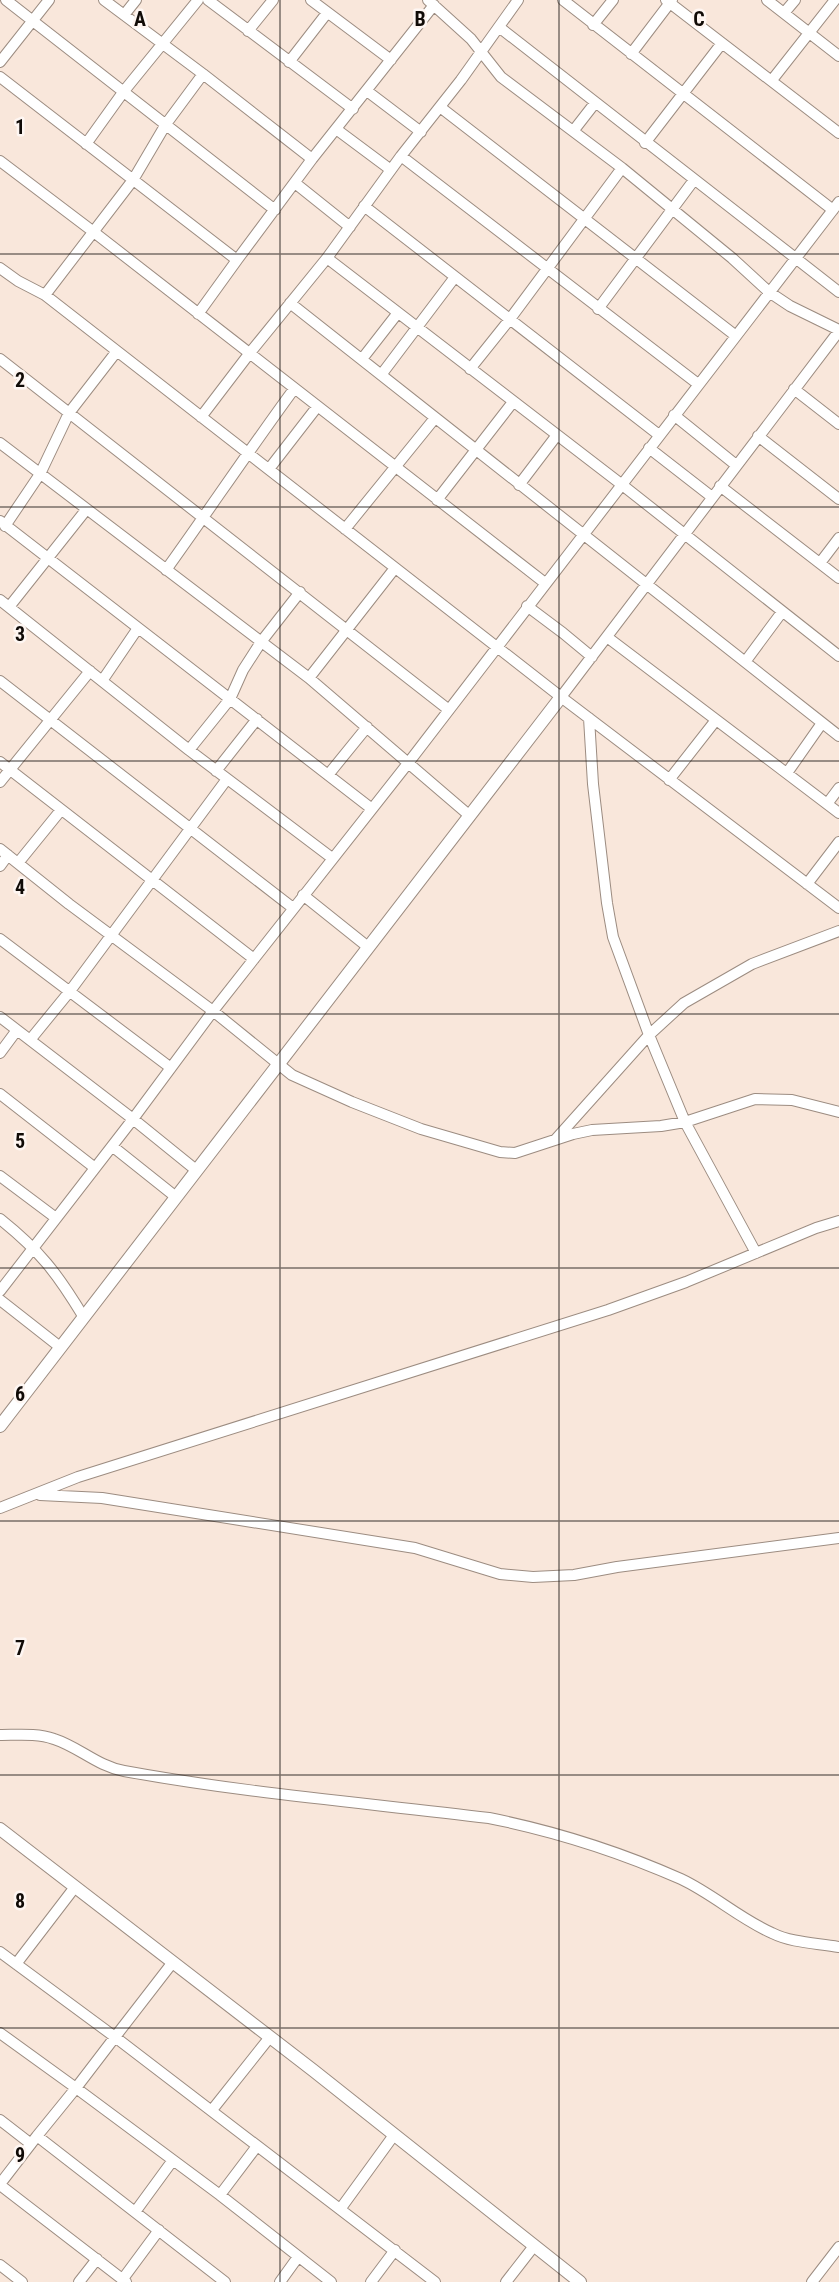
<svg xmlns="http://www.w3.org/2000/svg" width="839" height="2282" font-family="'Roboto Condensed',sans-serif">
	<style>
		.lines { fill: none; stroke-linecap: round; stroke-linejoin: round }
		.minor-casing { stroke: #9c8c81; stroke-width: 12 }
		.tertiary-casing { stroke: #9c8c81; stroke-width: 14 }
		.minor { stroke: #fff; stroke-width: 10 }
		.tertiary { stroke: #fff; stroke-width: 12 }
		.grid { fill: none; stroke: #100b07; stroke-width: 1.5; stroke-opacity: 0.55 }
		.grid-label { font-size: 20px; text-anchor: middle; font-weight: bold; fill: #100b07; stroke: #fef6f2; stroke-width: 5; stroke-linejoin: round; paint-order: stroke }
	</style>
	<rect width="100%" height="100%" fill="#f9e7db"/>
	<g class="lines">
		<g class="minor-casing">
			<path id="minor" d="M 6,0 L 275,210
				M 104,0 L 203,74
				M 208,0 L 353,109
				M 311,0 L 391,60
				M 428,0 L 471,39 L 501,77 L 622,168 L 732,258 L 769,292 L 790,306 L 839,330
				M 563,0 L 833,210
				M 666,0 L 839,133
				M 767,0 L 839,56
				M 784,13 L 795,0
				M 124,15 L 136,0
				M 593,25 L 613,0
				M 499,27 L 839,292
				M 248,31 L 273,0
				M 631,54 L 672,0
				M 0,62 L 49,0
				M 289,62 L 327,13
				M 0,77 L 237,260 L 198,314
				M 772,80 L 835,0
				M 367,91 L 421,132
				M 440,107 L 736,336
				M 336,129 L 391,170
				M 574,130 L 595,103
				M 645,143 L 722,43
				M 86,144 L 124,91 L 198,0
				M 401,156 L 698,384
				M 0,161 L 95,233 L 545,583
				M 295,183 L 350,227
				M 364,206 L 659,435
				M 327,258 L 621,484 L 839,656
				M 237,260 L 312,159 L 434,5
				M 0,268 L 18,281 L 45,295 L 561,697 L 839,908
				M 45,295 L 133,180 L 166,124 L 203,74 L 312,159
				M 290,303 L 839,736
				M 598,309 L 694,180
				M 0,359 L 449,710
				M 362,359 L 397,314
				M 470,369 L 510,319 L 622,168
				M 381,375 L 455,277
				M 794,389 L 839,424
				M 674,415 L 736,465
				M 201,417 L 249,354 L 327,258 L 401,156 L 461,80 L 518,0
				M 758,436 L 839,499
				M 0,443 L 309,678 L 470,816
				M 649,448 L 712,497
				M 269,469 L 317,407
				M 519,485 L 557,435
				M 720,486 L 839,578
				M 437,500 L 513,402
				M 0,521 L 372,809
				M 5,526 L 40,474 L 69,413 L 117,351
				M 345,529 L 435,418
				M 820,563 L 839,538
				M 166,570 C 209,510 250,449 294,389
				M 0,600 L 189,750 L 332,858
				M 527,606 L 563,633 L 592,657
				M 9,607 L 86,510
				M 607,637 L 839,813
				M 745,662 L 782,612
				M 309,678 L 395,568
				M 0,681 L 293,908
				M 102,681 L 138,628
				M 561,697 L 839,331
				M 589,718 L 593,784 L 607,903 L 613,937 L 649,1035 L 685,1122 L 756,1253
				M 189,750 L 230,699 L 243,670 L 261,642 L 300,592
				M 0,762 L 254,959
				M 216,771 L 257,719
				M 787,773 L 822,723
				M 328,775 L 367,727
				M 669,780 L 716,720
				M 0,782 L 90,671
				M 827,804 L 839,788
				M 0,849 L 69,904 L 213,1011 L 292,1075 L 352,1102 L 421,1129 L 500,1152 L 515,1153 L 573,1134 L 592,1130 L 661,1126 L 685,1122 L 755,1099 L 792,1100 L 839,1112
				M 18,863 L 61,810
				M 0,866 L 8,855
				M 807,884 L 839,842
				M 303,895 L 368,947
				M 0,939 L 171,1068
				M 0,1017 L 133,1119 L 196,1170
				M 30,1040 L 70,991 L 227,779
				M 0,1053 L 17,1030
				M 0,1094 L 95,1168
				M 555,1140 L 649,1035 L 684,1003 L 752,964 L 839,931
				M 112,1146 L 176,1197
				M 0,1176 L 56,1218
				M 0,1219 C 40,1251 57,1273 83,1316
				M 0,1291 L 133,1119 L 213,1011 L 409,762 L 839,202
				M 0,1300 L 60,1347
				M 40,1495 L 102,1498 L 415,1548 L 500,1574 L 533,1577 L 574,1575 L 617,1567 L 839,1538
				M 0,1508 L 78,1477 L 608,1310 L 686,1282 L 816,1228 L 839,1221
				M 0,1735 C 18,1735 37,1733 54,1739 C 79,1747 97,1766 124,1771 C 244,1793 367,1803 489,1818 C 554,1831 620,1852 681,1879 C 713,1894 740,1919 772,1933 C 792,1943 817,1943 839,1947
				M 0,1952 L 115,2037 L 173,1962
				M 16,1964 L 75,1887
				M 0,2033 L 76,2088 L 115,2037 L 435,2282
				M 212,2110 L 270,2037
				M 0,2120 L 31,2144
				M 37,2136 L 76,2088 L 220,2195 L 331,2282
				M 0,2184 L 37,2136 L 225,2282
				M 0,2185 L 126,2282
				M 220,2195 L 257,2146
				M 341,2208 L 394,2135
				M 135,2212 L 173,2160
				M 0,2265 L 22,2282
				M 122,2280 L 159,2230
				M 79,2282 L 97,2259
				M 280,2282 L 298,2257
				M 371,2282 L 395,2250
				M 506,2282 L 534,2246
				M 812,2282 L 839,2247"/>
		</g>
		<g class="tertiary-casing">
			<path id="tertiary" d="M 0,1426 L 561,697
				M 0,1829 L 314,2071 L 580,2282"/>
		</g>
		<use href="#minor" class="minor"/>
		<use href="#tertiary" class="tertiary"/>
	</g>
	<path class="grid" d="M 280,0 L 280,2282M 559,0 L 559,2282M 0,254 L 839,254M 0,507 L 839,507M 0,761 L 839,761M 0,1014 L 839,1014M 0,1268 L 839,1268M 0,1521 L 839,1521M 0,1775 L 839,1775M 0,2028 L 839,2028"/>
	<g class="grid-label">
		<text x="140" y="26">A</text>
		<text x="420" y="26">B</text>
		<text x="699" y="26">C</text>
		<text x="20" y="134">1</text>
		<text x="20" y="387">2</text>
		<text x="20" y="641">3</text>
		<text x="20" y="894">4</text>
		<text x="20" y="1148">5</text>
		<text x="20" y="1401">6</text>
		<text x="20" y="1655">7</text>
		<text x="20" y="1908">8</text>
		<text x="20" y="2162">9</text>
	</g>
</svg>
